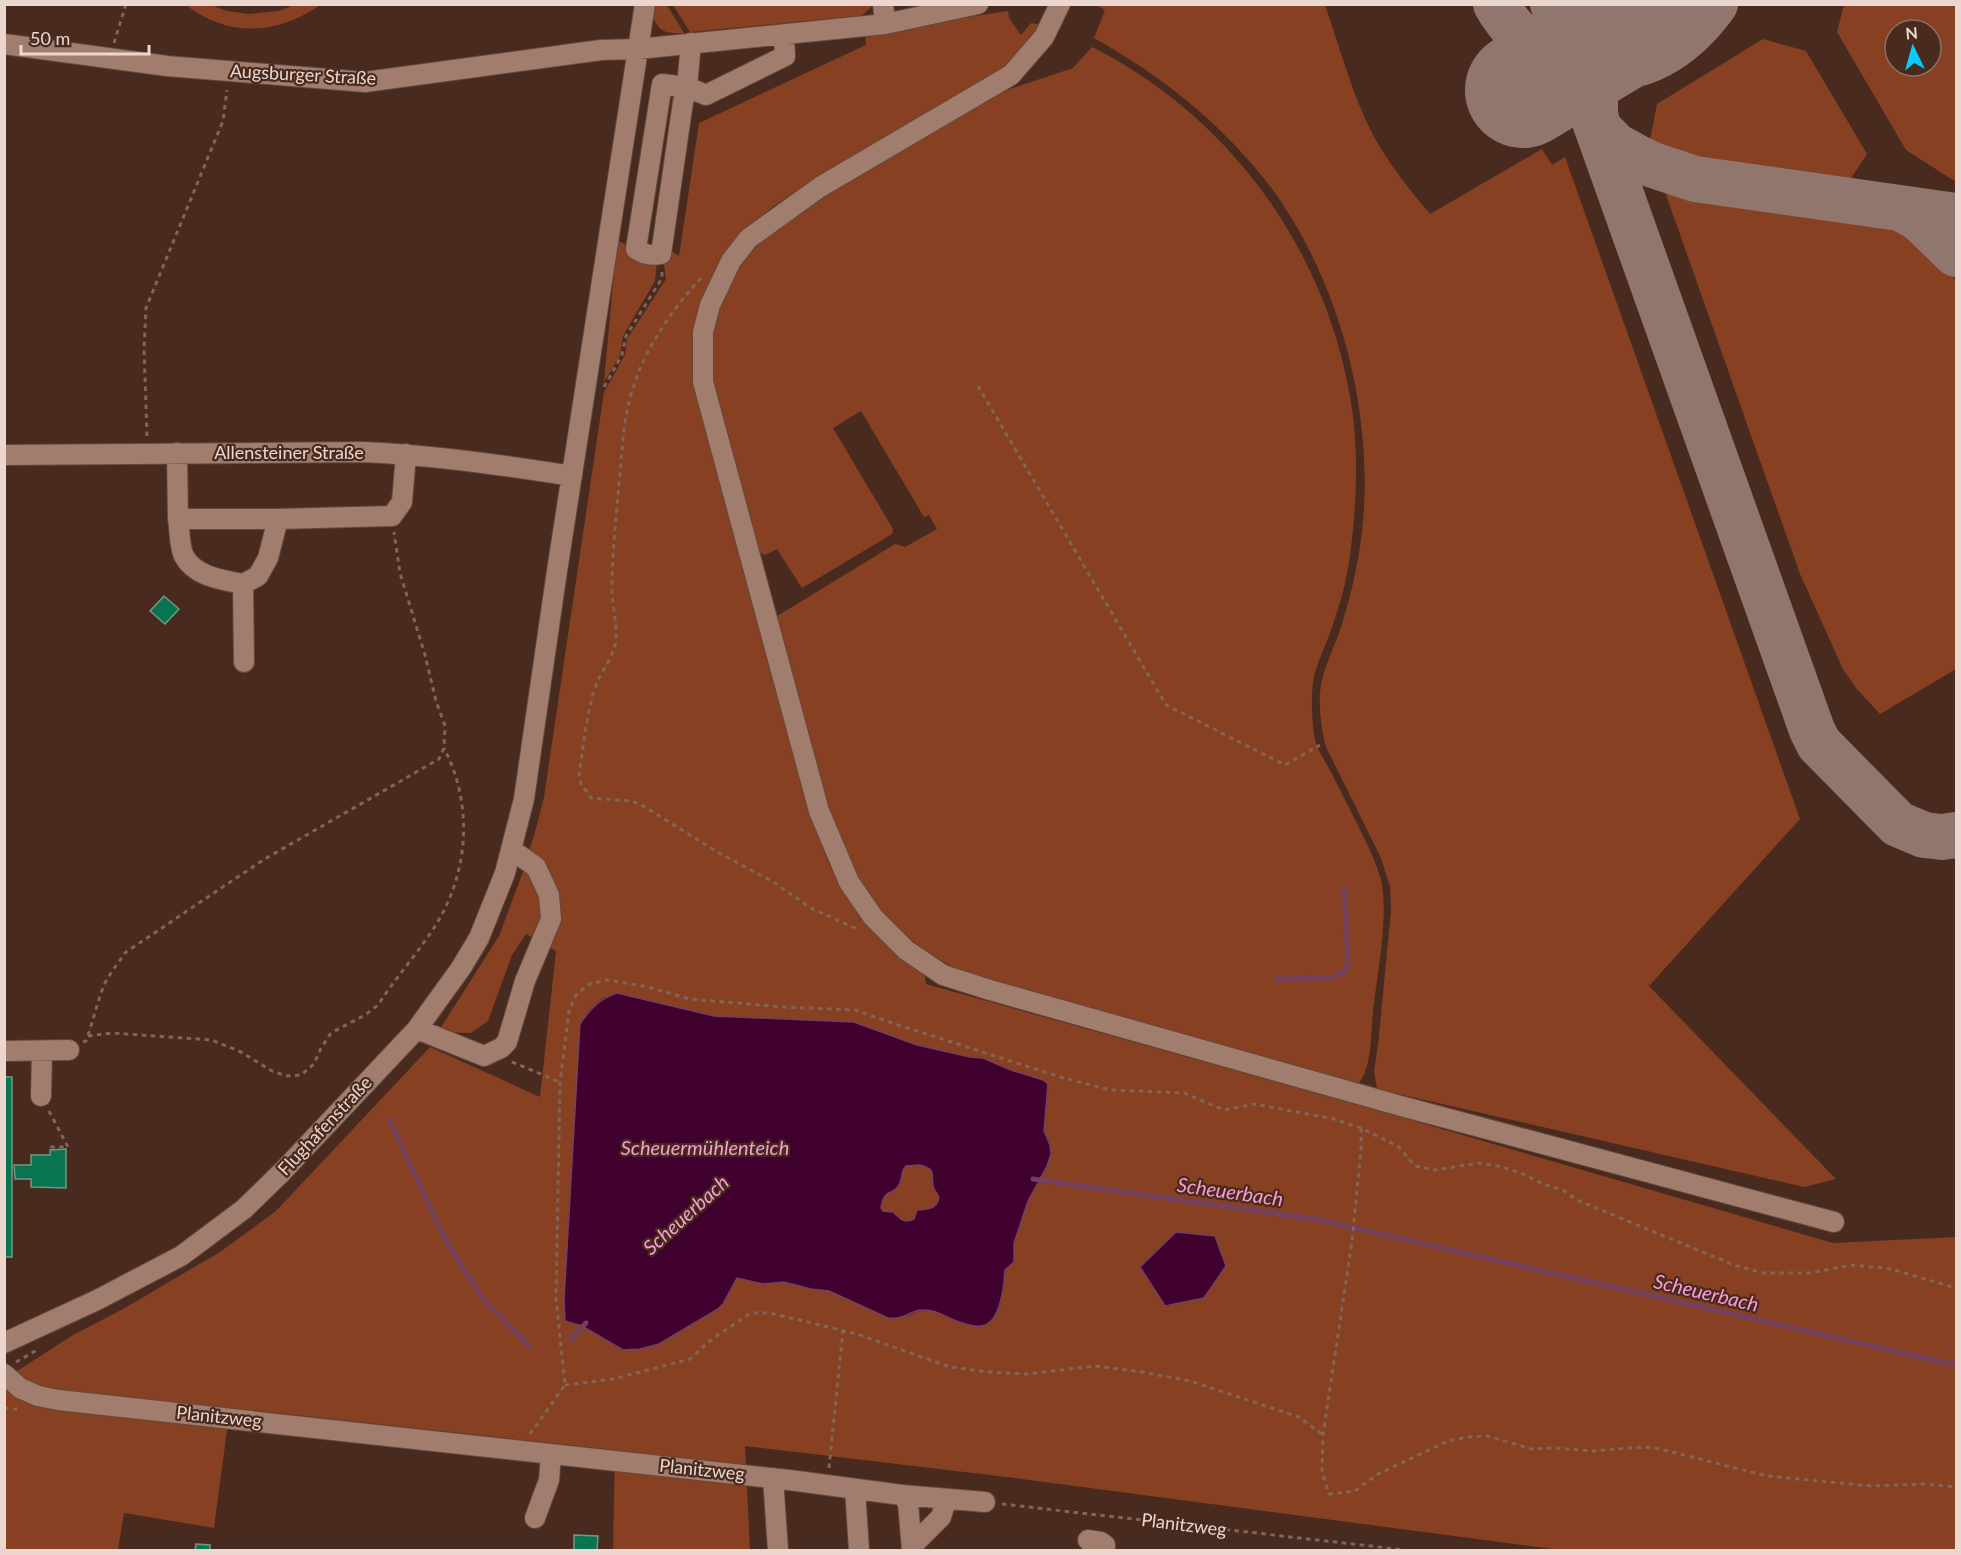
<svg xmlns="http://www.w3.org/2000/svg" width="1961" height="1555" font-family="Lato,sans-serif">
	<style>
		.green { fill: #874022; fill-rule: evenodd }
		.water { fill: #40012e; stroke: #73415e; stroke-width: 1.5; fill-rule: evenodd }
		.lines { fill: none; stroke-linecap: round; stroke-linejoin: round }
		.stream { stroke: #73415e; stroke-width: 5 }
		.taxiway { stroke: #90766c; stroke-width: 46 }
		.runway { stroke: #90766c; stroke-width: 116 }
		.building { fill: #097550; stroke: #729885; stroke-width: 1.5 }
		.minor-casing { stroke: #62493e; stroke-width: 22 }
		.path { stroke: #80655a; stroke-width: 3; stroke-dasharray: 4.5 4.5; stroke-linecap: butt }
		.minor { stroke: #a17d6e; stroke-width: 20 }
		.labels { text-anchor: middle; stroke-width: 4.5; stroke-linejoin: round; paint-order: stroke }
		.street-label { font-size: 18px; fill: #ebd7cf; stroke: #482a1e }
		.water-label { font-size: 20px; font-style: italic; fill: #f89cd5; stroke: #482a1e }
	</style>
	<rect width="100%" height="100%" fill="#482a1e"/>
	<path class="green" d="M 186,5 L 211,5 L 227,11 L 248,14 L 279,11 L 294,5 L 320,5 C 278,35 228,38 186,5 Z
		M 656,5 L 667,5 L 684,33 C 669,34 658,33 653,16 Z
		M 673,5 L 873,5 L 865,13 L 859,16 L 690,32 Z
		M 1096,5 L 1325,5 C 1340,48 1352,94 1373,135 C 1389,164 1409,189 1430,214 L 1542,149 L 1552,165 L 1565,157 L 1800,819 L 1649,986 L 1836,1179 L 1804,1187 L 1377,1089 L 1374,1071 L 1378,1045 L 1391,910 L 1390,887 L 1381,858 L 1326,747 C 1321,727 1317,700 1322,680 C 1327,660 1336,643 1342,624 C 1349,601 1355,577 1359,553 C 1380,427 1342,276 1262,176 C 1215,118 1158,74 1094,38 L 1105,10 Z
		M 1844,5 L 1956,5 L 1956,182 L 1906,150 L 1837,32 ZM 1895,30 L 1931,30 L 1931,66 L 1895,66 Z
		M 1008,11 L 1009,18 L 1021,35 L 1031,23 L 1042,25 L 1007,67 L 795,192 L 771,208 L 740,237 L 694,346 L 812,819 L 830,866 L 841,886 L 924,971 L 926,984 L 1394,1115 L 1833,1243 L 1956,1237 L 1956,1550 L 1560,1550 L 1015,1478 L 745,1446 L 750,1550 L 613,1550 L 615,1450 L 230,1408 L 214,1528 L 124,1513 L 118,1550 L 5,1550 L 5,1377 L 17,1371 L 73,1335 L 123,1309 L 220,1252 L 276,1211 L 430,1047 L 540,1097 L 556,951 L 526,934 L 512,955 L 488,1021 L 471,1033 L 438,1032 L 499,936 L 524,869 L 538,821 L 544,797 L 604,392 L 625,355 L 627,339 L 666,279 L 663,258 L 666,248 L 679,256 L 699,123 L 866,45 L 865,33 ZM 604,997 L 714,1016 L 854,1022 L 917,1045 L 970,1057 L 983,1058 L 1011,1070 L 1042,1080 L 1048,1091 L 1044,1131 L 1047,1166 L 1028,1201 L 1014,1243 L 1014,1259 L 1005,1270 L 1004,1289 L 999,1309 L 986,1325 L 978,1327 L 954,1320 L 938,1312 L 923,1310 L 907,1316 L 888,1318 L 829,1291 L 811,1289 L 784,1282 L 763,1284 L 737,1278 L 622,1350 L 582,1326 L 565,1321 L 564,1300 L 580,1024 L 590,1009 Z
		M 1763,39 L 1806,51 L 1867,154 L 1848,183 L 1703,161 L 1663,149 L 1650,140 L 1657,104 Z
		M 1092,47 C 1228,115 1324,247 1350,396 C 1359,446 1357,498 1351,548 C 1348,575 1341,602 1332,627 C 1326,646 1316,663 1313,683 C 1311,699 1312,719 1314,735 C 1316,748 1325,761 1331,772 C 1346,803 1368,841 1379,873 C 1391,908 1377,974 1373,1012 C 1371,1032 1372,1071 1357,1085 L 992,983 L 954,968 L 925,951 L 902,932 L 869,898 L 854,874 L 836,834 L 774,618 L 895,544 L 905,547 L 937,529 L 929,515 L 924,517 L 861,411 L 833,428 L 893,529 L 892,534 L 802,588 L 777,549 L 765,555 L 755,551 L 713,386 L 711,353 L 717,313 L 724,293 L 740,266 L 766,235 L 789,217 L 1004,91 L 1073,68 Z
		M 1665,192 L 1678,197 L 1904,229 L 1956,280 L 1956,669 L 1880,714 L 1856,688 L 1843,669 L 1800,574 Z
		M 617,240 L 657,262 L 655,281 L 623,336 L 620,356 L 604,382 Z
		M 920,1165 C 939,1170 929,1176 934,1189 C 936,1192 938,1195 939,1198 C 936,1209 926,1210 916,1211 L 914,1219 C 903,1223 901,1219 893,1212 L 883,1211 L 881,1208 C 883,1193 889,1192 901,1183 L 902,1170 L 906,1166 Z"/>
	<path class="water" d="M 617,993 L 714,1016 L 854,1022 L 917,1045 L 970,1057 L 983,1058 L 1011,1070 L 1043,1080 L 1048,1084 L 1044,1131 L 1050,1145 L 1051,1154 L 1047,1166 L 1028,1201 L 1014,1243 L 1014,1262 L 1005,1270 C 1004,1286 1001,1324 981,1326 C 973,1327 961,1323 954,1320 C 944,1316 934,1309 923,1310 C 909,1310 907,1320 888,1318 L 829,1291 L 811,1289 L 784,1282 L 763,1284 L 737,1278 L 723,1304 L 718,1309 L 659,1344 L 640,1349 L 623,1350 L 582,1326 L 565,1321 L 564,1300 L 580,1024 C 590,1009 599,999 617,993 ZM 920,1165 C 939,1170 929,1176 934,1189 C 936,1192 938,1195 939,1198 C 936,1210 927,1209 917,1210 L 914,1219 C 903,1224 901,1219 893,1212 L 883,1211 L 881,1208 C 884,1187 892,1197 899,1185 C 903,1179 900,1172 906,1166 Z
		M 1176,1232 L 1215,1236 L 1226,1266 L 1204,1298 L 1165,1306 L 1140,1267 Z"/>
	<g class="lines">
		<path class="stream" d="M 1276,979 L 1329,978 L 1346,971 L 1348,963 L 1344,887
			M 389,1119 L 447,1243 L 484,1300 L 529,1346
			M 1033,1179 L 1315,1219 L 1956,1365
			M 570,1340 L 586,1323"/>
		<path class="taxiway" d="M 1496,4 C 1506,22 1528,48 1548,55 C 1557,58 1567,59 1576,61 C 1584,63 1594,66 1603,67 C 1650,71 1689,40 1715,4
			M 1553,4 L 1812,730 L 1819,744 L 1898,824 L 1924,835 L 1942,837 L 1956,835
			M 1638,22 L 1602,67 L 1595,95 L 1595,115 L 1599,129 L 1616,146 L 1636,157 L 1653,165 L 1695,179 L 1956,216
			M 1902,209 L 1920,219 L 1956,254"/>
		<path class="runway" d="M 1523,90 L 1667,4"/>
	</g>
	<path class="building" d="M 164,596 L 179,609 L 165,624 L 150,611 Z
		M 4,1077 L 12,1077 L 12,1257 L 4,1257 Z
		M 66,1149 L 66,1188 L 31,1187 L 31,1179 L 15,1179 L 14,1165 L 31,1165 L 31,1155 L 50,1155 L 50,1150 Z
		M 574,1535 L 598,1536 L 597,1550 L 574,1550 Z
		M 196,1544 L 210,1545 L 210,1550 L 195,1550 Z"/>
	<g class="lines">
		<g class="minor-casing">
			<path id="minor" d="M 1060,4 L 1044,37 L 1011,75 L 820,187 L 748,239 L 731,261 L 710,305 L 703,332 L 703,382 L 819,811 L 849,882 L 873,917 L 906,950 L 943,975 L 990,990 L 1401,1106 L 1834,1222
				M 885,24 L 978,4
				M 691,43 L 687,87 L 683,102 L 661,254 C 651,256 644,255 636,249 L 662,84 L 687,87 L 706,95 L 785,56 L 784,34
				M 4,44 L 167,66 L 365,82 L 601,50 L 638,49 L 885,24 L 883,4
				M 177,453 L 178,519 L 278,519 L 392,516 L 402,502 L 406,454
				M 4,455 L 362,452 C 432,455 502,465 572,476
				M 178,519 C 180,530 179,546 184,556 C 195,577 223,580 243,584 L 258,576 L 268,558 L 278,519
				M 243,584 L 244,662
				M 417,1029 L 484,1056 L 501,1048 L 507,1042 L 525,981 L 551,919 L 549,895 L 536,867 L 512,850
				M 4,1051 L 69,1050
				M 41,1096 L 42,1051
				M 4,1343 L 97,1300 L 181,1256 L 244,1209 L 283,1171 L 417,1029 L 461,968 L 479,938 L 505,873 L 524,799 L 557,571 L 645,4
				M 4,1374 L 20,1388 L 38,1396 L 58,1400 L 789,1480 L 902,1495 L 985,1502
				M 773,1478 L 778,1550
				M 855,1489 L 859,1550
				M 902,1495 L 908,1503 L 912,1550
				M 535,1518 L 549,1480 L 551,1454
				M 1088,1540 L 1101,1542 L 1105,1545 L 1105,1550
				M 912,1546 L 941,1517 L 944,1507 L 939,1498"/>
		</g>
		<path class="path" d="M 114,43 L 126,4
			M 701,278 C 668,314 638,358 628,407 C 622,432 622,458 619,484 C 616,519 612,554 612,589 C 612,605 617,622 616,639 C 615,656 602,669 596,685 C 586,713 584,745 579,774 L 581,784 L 591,798 L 630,801 L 640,804 L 719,853 L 770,880 L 811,908 L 859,930
			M 978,386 L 1166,705 L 1285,765 L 1320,745
			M 604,387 L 622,355 L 626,336 L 662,278 L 662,271
			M 147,436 L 144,348 L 146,308 L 223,121 L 227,90
			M 88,1036 L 112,1033 L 212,1040 L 241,1052 L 272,1071 L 286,1076 L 301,1075 L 314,1064 L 321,1048 L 331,1033 L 365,1015 L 378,1005 C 396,977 419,952 437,923 C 469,870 473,804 444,748
			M 83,1042 L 86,1041 C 93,1022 97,1003 104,985 C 110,973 118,963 126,952 L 263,860 L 439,759 L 444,748 L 445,726 L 436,701 L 425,655 L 400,573 L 394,532
			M 512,1062 L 560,1082
			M 49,1111 L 68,1147 L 50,1147
			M 1361,1128 L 1361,1150 L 1352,1241 L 1323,1435 L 1322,1471 L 1329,1494 L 1355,1491 L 1378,1474 L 1448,1441 L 1467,1437 L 1487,1436 L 1532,1449 L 1555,1448 L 1592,1451 L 1643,1447 L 1660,1449 L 1767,1476 L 1871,1486 L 1925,1484 L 1956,1487
			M 16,1362 L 39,1349
			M 565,1385 L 613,1379 L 690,1359 L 712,1339 L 751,1313 L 770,1313 L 857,1334 L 950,1367 L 988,1372 L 1027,1374 L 1095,1366 L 1142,1372 L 1190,1381 L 1299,1417 L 1323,1435
			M 4,1408 L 22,1410
			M 530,1434 L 565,1385 L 556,1299 L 560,1082 L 569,1011 L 576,995 L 589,984 L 607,980 L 644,986 L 690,999 L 783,1007 L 856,1010 L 877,1018 L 1060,1077 L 1110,1090 L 1184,1093 L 1224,1110 L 1254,1104 L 1334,1119 L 1361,1128 L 1399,1147 L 1415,1166 L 1435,1170 L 1479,1163 L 1502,1167 L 1521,1173 L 1543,1184 L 1563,1190 L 1577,1200 L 1734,1265 L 1763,1273 L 1809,1273 L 1853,1265 L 1891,1269 L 1956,1288
			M 829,1468 L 843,1330
			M 1002,1504 L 1405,1550"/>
		<use href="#minor" class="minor"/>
	</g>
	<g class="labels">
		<g class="street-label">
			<text transform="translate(303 75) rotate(3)" y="6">Augsburger Straße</text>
			<text x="289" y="459">Allensteiner Straße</text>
			<text transform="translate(325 1126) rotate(-47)" y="6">Flughafenstraße</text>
			<text transform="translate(219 1417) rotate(6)" y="6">Planitzweg</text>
			<text transform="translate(702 1470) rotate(6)" y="6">Planitzweg</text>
			<text transform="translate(1184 1525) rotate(7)" y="6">Planitzweg</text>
		</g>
		<g class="water-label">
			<text x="705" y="1155">Scheuermühlenteich</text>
			<text transform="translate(1230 1192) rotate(8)" y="7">Scheuerbach</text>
			<text transform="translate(686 1215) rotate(-42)" y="7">Scheuerbach</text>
			<text transform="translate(1706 1293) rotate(13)" y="7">Scheuerbach</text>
		</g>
	</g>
	<rect width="1961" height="1555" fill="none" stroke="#ebd7cf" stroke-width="12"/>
	<g transform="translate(1913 48) rotate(355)"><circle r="28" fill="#482a1e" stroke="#896f65" stroke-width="1.5"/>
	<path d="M0-4.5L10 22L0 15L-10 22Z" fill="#08cbf9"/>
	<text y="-9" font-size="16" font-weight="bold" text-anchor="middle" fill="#ebd7cf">N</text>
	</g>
	<path d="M21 45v9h128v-9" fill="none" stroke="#ebd7cf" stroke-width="3"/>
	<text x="30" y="45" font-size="18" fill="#ebd7cf" stroke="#482a1e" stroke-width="4.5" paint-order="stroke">50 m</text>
</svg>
